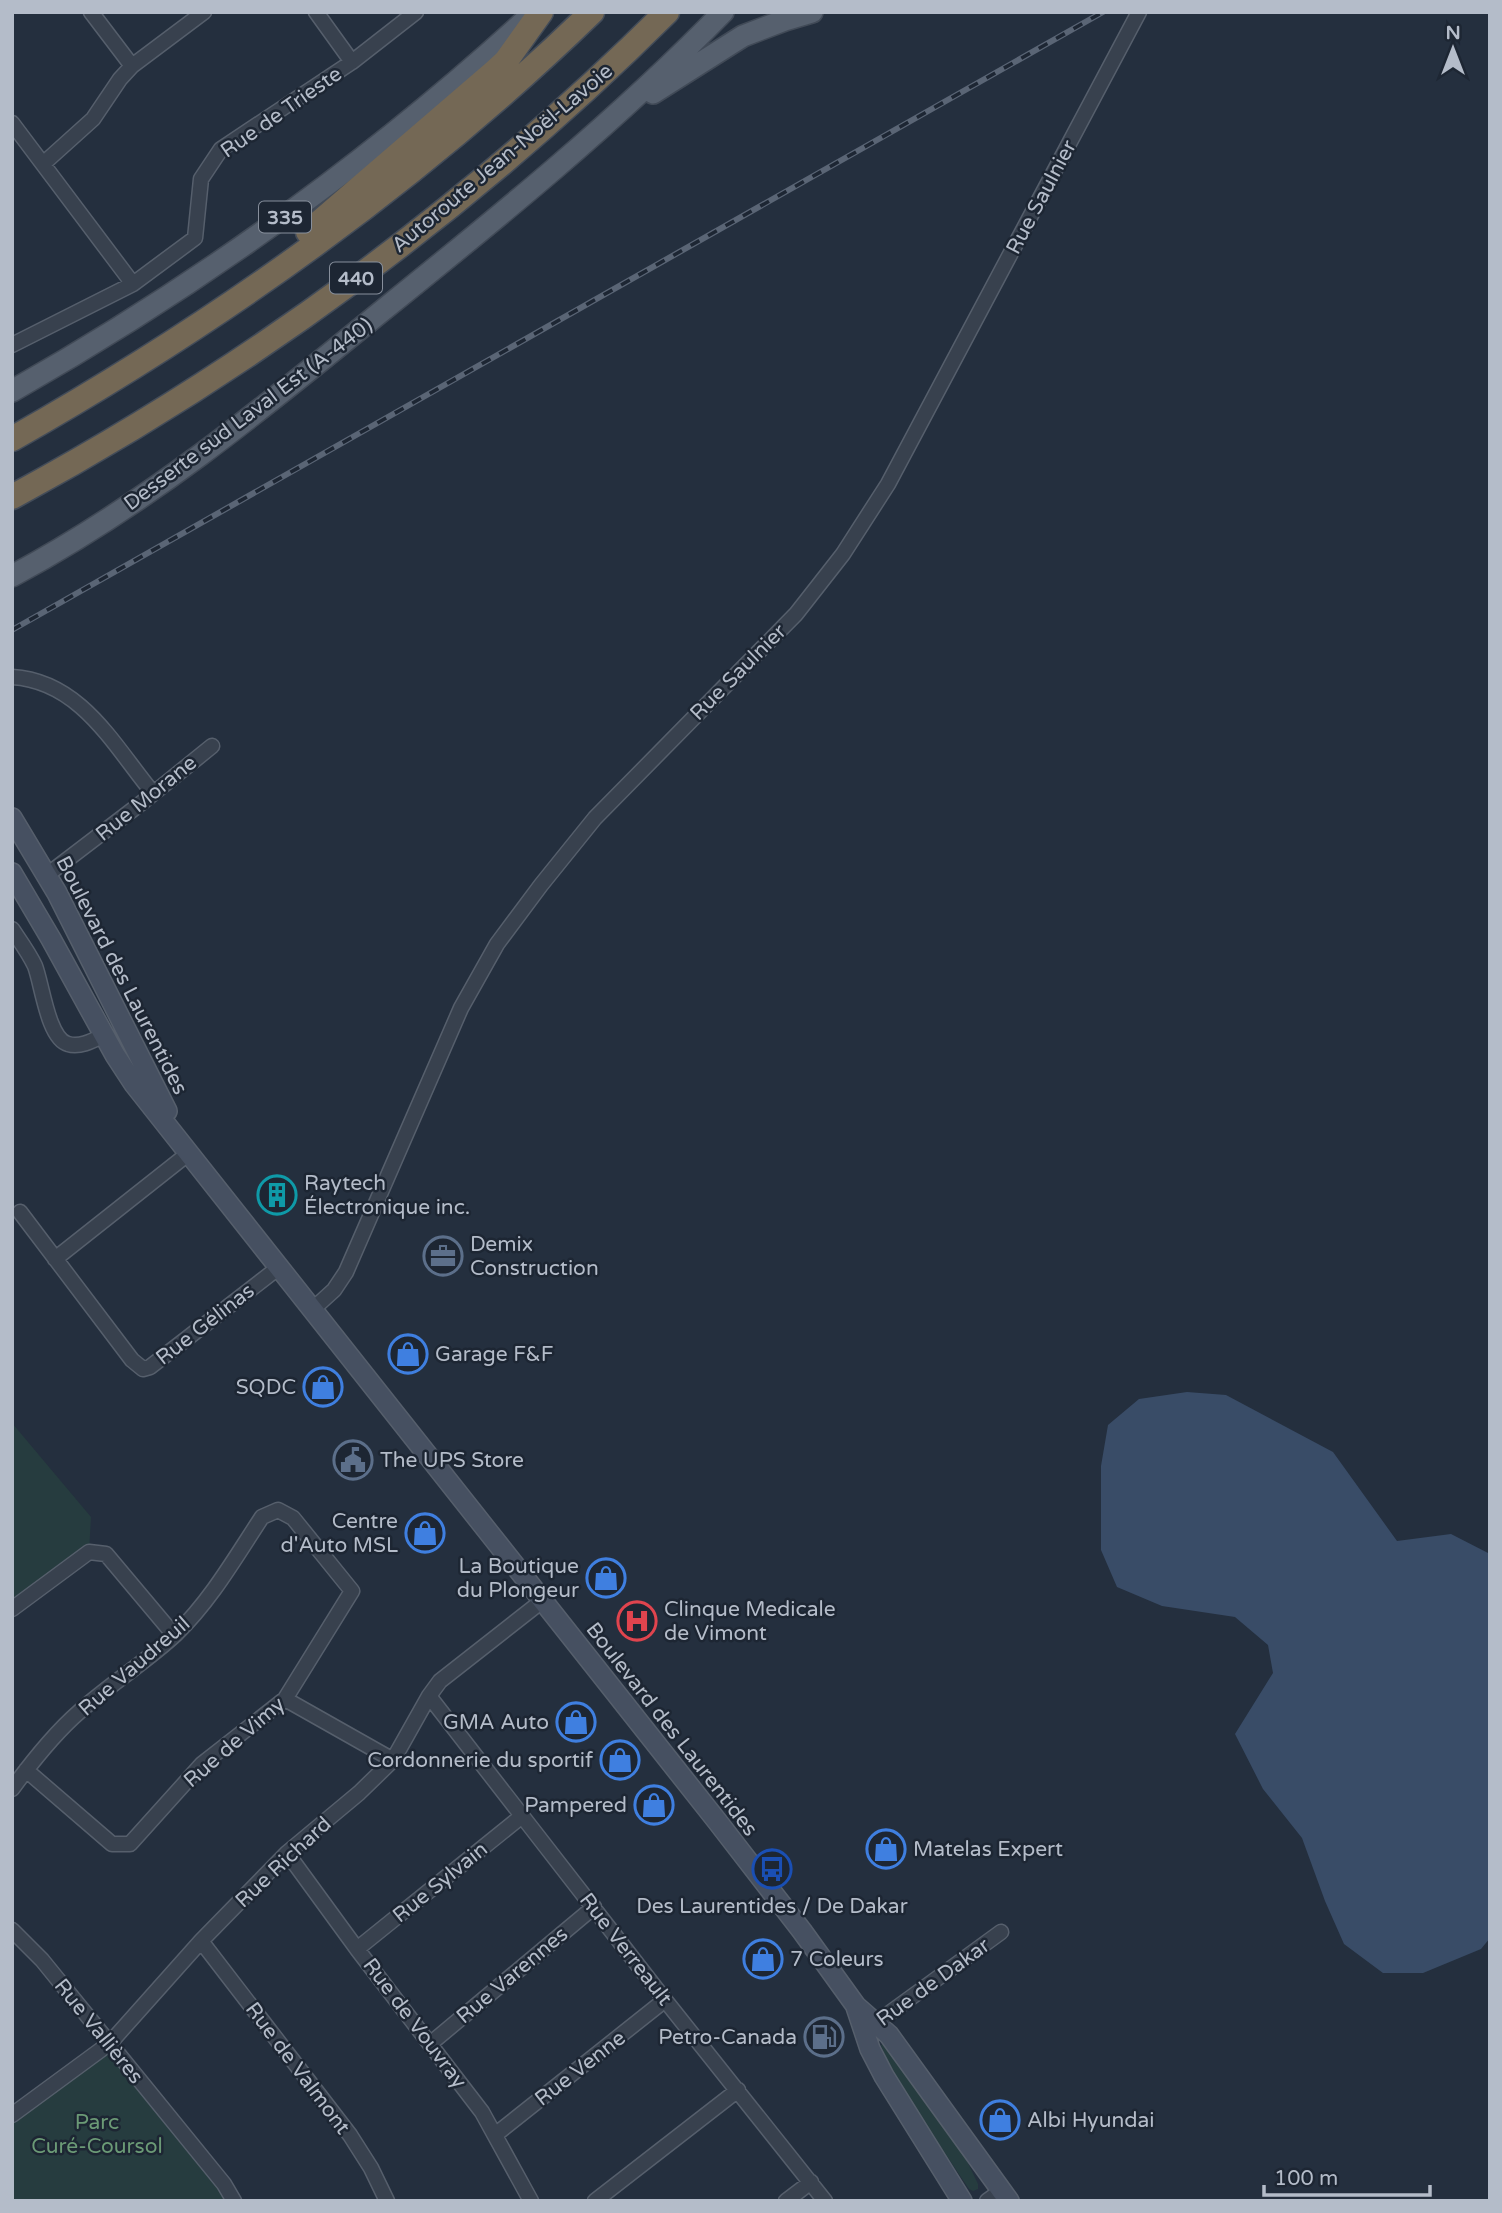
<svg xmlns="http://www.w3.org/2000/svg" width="1502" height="2213" font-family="'Varela Round',sans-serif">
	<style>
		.green { fill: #263c3f }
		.water { fill: #394c67 }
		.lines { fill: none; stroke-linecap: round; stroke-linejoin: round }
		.street-casing { stroke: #565f6c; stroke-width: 17 }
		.secondary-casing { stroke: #565f6c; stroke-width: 22 }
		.primary-casing { stroke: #414a57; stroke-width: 24 }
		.highway-casing { stroke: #434c59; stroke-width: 27 }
		.street { stroke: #38414e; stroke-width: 14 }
		.secondary { stroke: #465061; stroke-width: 19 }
		.primary { stroke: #56606e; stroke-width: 21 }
		.highway { stroke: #746855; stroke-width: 24 }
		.rail-casing { stroke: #5a6575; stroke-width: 6 }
		.rail { stroke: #1d2633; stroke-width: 3.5; stroke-dasharray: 10; stroke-linecap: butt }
		.labels { text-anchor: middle; stroke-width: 5; stroke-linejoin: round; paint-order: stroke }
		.shield { fill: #1d2633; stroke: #878f9c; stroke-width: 2 }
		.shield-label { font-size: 19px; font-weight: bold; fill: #b4bcc9 }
		.street-label { font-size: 21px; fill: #b4bcc9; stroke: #1d2633 }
		.poi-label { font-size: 21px; fill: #b4bcc9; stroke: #1d2633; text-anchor: start }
		.park-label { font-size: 21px; fill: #6b9a76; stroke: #1d2633 }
	</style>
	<rect width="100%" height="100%" fill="#242f3e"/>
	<path class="green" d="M 12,1423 L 91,1517 L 89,1552 L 12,1612 Z
		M 886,2042 L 958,2142 L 978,2184 L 978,2189 L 973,2191 L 969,2189 L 936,2140 L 916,2116 L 895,2080 L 881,2045 Z
		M 110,2043 L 234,2201 L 12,2201 L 12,2115 Z"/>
	<path class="water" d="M 1187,1392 L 1226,1395 L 1333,1452 L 1397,1541 L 1451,1534 L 1490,1554 L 1490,1938 L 1481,1949 L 1423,1973 L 1383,1973 L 1344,1944 L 1325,1901 L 1302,1838 L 1263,1789 L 1235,1734 L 1273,1673 L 1268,1645 L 1235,1617 L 1162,1606 L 1117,1587 L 1101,1550 L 1101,1466 L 1108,1425 L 1139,1399 Z"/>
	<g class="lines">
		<g class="street-casing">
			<path id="street" d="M 91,12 L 132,66
				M 316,12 L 352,62
				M 12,123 L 133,284
				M 43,164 L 93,119 L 120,79 L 132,66 L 204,12
				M 12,345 L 133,284 L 195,238 L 201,179 L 221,149 L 352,62 L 416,12
				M 12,677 C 81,681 114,746 153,793
				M 47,875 L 144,801 L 212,746
				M 12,929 C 20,941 29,953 35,966 C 42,984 48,1039 68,1044 C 80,1048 94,1040 104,1035
				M 20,1212 L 132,1360 L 143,1369 L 150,1367 L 278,1268
				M 55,1259 L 189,1153
				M 312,1310 L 334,1290 L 346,1272 L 461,1008 L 497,944 L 541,885 L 595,818 L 796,614 L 843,554 L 888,484 L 1139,12
				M 12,1609 L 89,1552 L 106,1554 L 174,1635
				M 429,1696 L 665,2000 L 825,2201
				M 285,1699 L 393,1760
				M 12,1789 C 31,1763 55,1733 79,1712 C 110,1684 146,1662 176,1634 C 211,1600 235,1558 262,1517 L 278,1510 L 293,1518 L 352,1591 L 285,1699 L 202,1764 L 130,1844 L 112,1844 L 26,1770
				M 287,1853 L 357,1949 L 482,2112 L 531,2201
				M 12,1930 L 42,1960 L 224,2184 L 234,2201
				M 201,1941 L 350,2135 L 371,2168 L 387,2201
				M 357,1949 L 522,1816
				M 869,2028 L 1001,1932
				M 430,2044 L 594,1907
				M 12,2115 L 110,2043 L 201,1941 L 287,1853 L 359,1793 L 393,1760 L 429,1696 L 440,1681 L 542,1601
				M 495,2135 L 665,2000
				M 595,2201 L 738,2090
				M 786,2201 L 811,2182
				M 987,2201 L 1001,2191"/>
		</g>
		<g class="secondary-casing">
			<path id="secondary" d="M 12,818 L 57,893 L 167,1111
				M 12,873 L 51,939 L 115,1055 L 134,1084 L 717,1821 L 802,1931 L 856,2006 L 889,2035 L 1009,2201
				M 856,2007 L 870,2049 L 884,2076 L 962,2201"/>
		</g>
		<g class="primary-casing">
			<path id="primary" d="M 653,93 L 743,36 L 785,20 L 812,12
				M 12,391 C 199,285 372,161 531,15
				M 12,576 C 145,505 261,410 377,315 C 496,219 616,122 723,12"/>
		</g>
		<g class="highway-casing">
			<path id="highway" d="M 308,232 L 494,72 L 506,61 L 541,12
				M 12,439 C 222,320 419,180 592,12
				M 12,497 C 251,368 474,204 667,12"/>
		</g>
		<use href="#street" class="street"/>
		<use href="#secondary" class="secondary"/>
		<use href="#primary" class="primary"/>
		<use href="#highway" class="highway"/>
		<g class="rail-casing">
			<path id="rail" d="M 12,630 L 1103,12"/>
		</g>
		<use href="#rail" class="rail"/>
	</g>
	<defs>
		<g id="building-ring" transform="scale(2.0125)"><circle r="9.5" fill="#1d2633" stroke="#0f9aa8" stroke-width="1.5"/><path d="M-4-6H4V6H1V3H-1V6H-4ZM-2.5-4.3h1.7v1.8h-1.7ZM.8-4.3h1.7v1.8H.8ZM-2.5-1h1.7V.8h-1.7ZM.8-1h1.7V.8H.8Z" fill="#0f9aa8"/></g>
		<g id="office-ring" transform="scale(2.0125)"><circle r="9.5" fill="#1d2633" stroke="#5c6f8a" stroke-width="1.5"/><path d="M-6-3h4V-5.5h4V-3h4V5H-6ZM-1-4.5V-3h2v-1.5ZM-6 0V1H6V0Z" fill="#5c6f8a"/></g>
		<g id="shop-ring" transform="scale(2.0125)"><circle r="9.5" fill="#1d2633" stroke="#3f7fe0" stroke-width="1.5"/><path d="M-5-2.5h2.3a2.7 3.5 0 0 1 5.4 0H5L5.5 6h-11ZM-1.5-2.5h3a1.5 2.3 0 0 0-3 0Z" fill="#3f7fe0"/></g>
		<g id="civic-ring" transform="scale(2.0125)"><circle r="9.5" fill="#1d2633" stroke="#5c6f8a" stroke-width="1.5"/><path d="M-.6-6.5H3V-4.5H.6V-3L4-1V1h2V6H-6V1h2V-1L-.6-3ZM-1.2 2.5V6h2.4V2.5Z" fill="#5c6f8a"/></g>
		<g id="hospital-ring" transform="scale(2.0125)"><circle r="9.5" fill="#1d2633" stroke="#e0444e" stroke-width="1.5"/><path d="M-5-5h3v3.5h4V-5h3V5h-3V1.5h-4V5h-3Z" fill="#e0444e"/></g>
		<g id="bus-ring" transform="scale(2.0125)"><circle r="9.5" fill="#1d2633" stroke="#1a4fb4" stroke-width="1.5"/><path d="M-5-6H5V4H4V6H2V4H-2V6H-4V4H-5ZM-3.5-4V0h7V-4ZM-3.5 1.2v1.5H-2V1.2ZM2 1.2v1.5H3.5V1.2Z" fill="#1a4fb4"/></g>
		<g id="fuel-ring" transform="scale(2.0125)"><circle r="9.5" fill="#1d2633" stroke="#5c6f8a" stroke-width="1.5"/><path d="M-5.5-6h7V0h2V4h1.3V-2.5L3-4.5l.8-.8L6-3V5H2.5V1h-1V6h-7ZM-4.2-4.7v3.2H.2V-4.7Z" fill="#5c6f8a"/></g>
	</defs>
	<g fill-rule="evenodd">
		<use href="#building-ring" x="277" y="1195"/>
		<use href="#office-ring" x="443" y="1256"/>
		<use href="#shop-ring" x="408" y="1354"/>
		<use href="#shop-ring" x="323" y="1387"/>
		<use href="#civic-ring" x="353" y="1460"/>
		<use href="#shop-ring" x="425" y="1533"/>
		<use href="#shop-ring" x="606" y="1578"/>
		<use href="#hospital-ring" x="637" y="1621"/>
		<use href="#shop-ring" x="576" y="1722"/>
		<use href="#shop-ring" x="620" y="1760"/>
		<use href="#shop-ring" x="654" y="1805"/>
		<use href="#shop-ring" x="886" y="1849"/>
		<use href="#bus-ring" x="772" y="1869"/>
		<use href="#shop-ring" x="763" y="1959"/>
		<use href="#fuel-ring" x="824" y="2037"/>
		<use href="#shop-ring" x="1000" y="2120"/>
	</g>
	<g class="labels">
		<g class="shield">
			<rect x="259" y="201.5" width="52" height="31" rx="5"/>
			<rect x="330" y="262.5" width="52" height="31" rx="5"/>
		</g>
		<g class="shield-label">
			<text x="285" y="224">335</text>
			<text x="356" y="285">440</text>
		</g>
		<g class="street-label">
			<text transform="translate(281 112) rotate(-35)" y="7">Rue de Trieste</text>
			<text transform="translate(502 158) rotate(-40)" y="7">Autoroute Jean-Noël-Lavoie</text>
			<text transform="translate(1041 197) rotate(-62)" y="7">Rue Saulnier</text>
			<text transform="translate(248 414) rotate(-37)" y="7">Desserte sud Laval Est (A-440)</text>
			<text transform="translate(738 672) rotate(-45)" y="7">Rue Saulnier</text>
			<text transform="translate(146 798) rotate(-39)" y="7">Rue Morane</text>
			<text transform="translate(122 975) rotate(63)" y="7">Boulevard des Laurentides</text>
			<text transform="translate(205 1324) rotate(-38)" y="7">Rue Gélinas</text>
			<text transform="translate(134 1666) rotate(-41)" y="7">Rue Vaudreuil</text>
			<text transform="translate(672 1729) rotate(52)" y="7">Boulevard des Laurentides</text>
			<text transform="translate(234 1742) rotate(-41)" y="7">Rue de Vimy</text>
			<text transform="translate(283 1862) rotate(-43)" y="7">Rue Richard</text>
			<text transform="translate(440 1882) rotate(-39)" y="7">Rue Sylvain</text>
			<text transform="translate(626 1949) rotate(52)" y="7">Rue Verreault</text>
			<text transform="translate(512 1975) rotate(-40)" y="7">Rue Varennes</text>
			<text transform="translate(933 1982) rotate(-36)" y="7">Rue de Dakar</text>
			<text transform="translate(415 2023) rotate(53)" y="7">Rue de Vouvray</text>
			<text transform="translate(99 2031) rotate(51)" y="7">Rue Vallières</text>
			<text transform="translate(298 2068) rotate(53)" y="7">Rue de Valmont</text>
			<text transform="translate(580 2068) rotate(-38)" y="7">Rue Venne</text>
		</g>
		<g class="poi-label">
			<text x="304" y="1190">Raytech<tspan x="304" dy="24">Électronique inc.</tspan></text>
			<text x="470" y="1251">Demix<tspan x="470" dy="24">Construction</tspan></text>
			<text x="435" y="1361">Garage F&amp;F</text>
			<text x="296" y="1394" text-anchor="end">SQDC</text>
			<text x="380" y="1467">The UPS Store</text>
			<text x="398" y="1528" text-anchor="end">Centre<tspan x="398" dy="24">d'Auto MSL</tspan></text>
			<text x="579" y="1573" text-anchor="end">La Boutique<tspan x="579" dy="24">du Plongeur</tspan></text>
			<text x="664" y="1616">Clinque Medicale<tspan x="664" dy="24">de Vimont</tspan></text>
			<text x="549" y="1729" text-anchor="end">GMA Auto</text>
			<text x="593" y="1767" text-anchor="end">Cordonnerie du sportif</text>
			<text x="627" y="1812" text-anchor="end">Pampered</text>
			<text x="913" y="1856">Matelas Expert</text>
			<text x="772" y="1913" text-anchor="middle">Des Laurentides / De Dakar</text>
			<text x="790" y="1966">7 Coleurs</text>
			<text x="797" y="2044" text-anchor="end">Petro-Canada</text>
			<text x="1027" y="2127">Albi Hyundai</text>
		</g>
		<g class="park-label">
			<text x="97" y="2129">Parc<tspan x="97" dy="24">Curé-Coursol</tspan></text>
		</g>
	</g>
	<rect width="1502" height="2213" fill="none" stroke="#b4bcc9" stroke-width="28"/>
	<g transform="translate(1453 49)" stroke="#1d2633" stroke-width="5" paint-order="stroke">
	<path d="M0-5L12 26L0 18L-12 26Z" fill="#b4bcc9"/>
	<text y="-10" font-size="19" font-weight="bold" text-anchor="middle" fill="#b4bcc9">N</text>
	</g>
	<path d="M1264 2185v10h166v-10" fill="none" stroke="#b4bcc9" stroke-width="3.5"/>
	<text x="1274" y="2185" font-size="21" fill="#b4bcc9" stroke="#1d2633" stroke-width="5" paint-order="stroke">100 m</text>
</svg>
